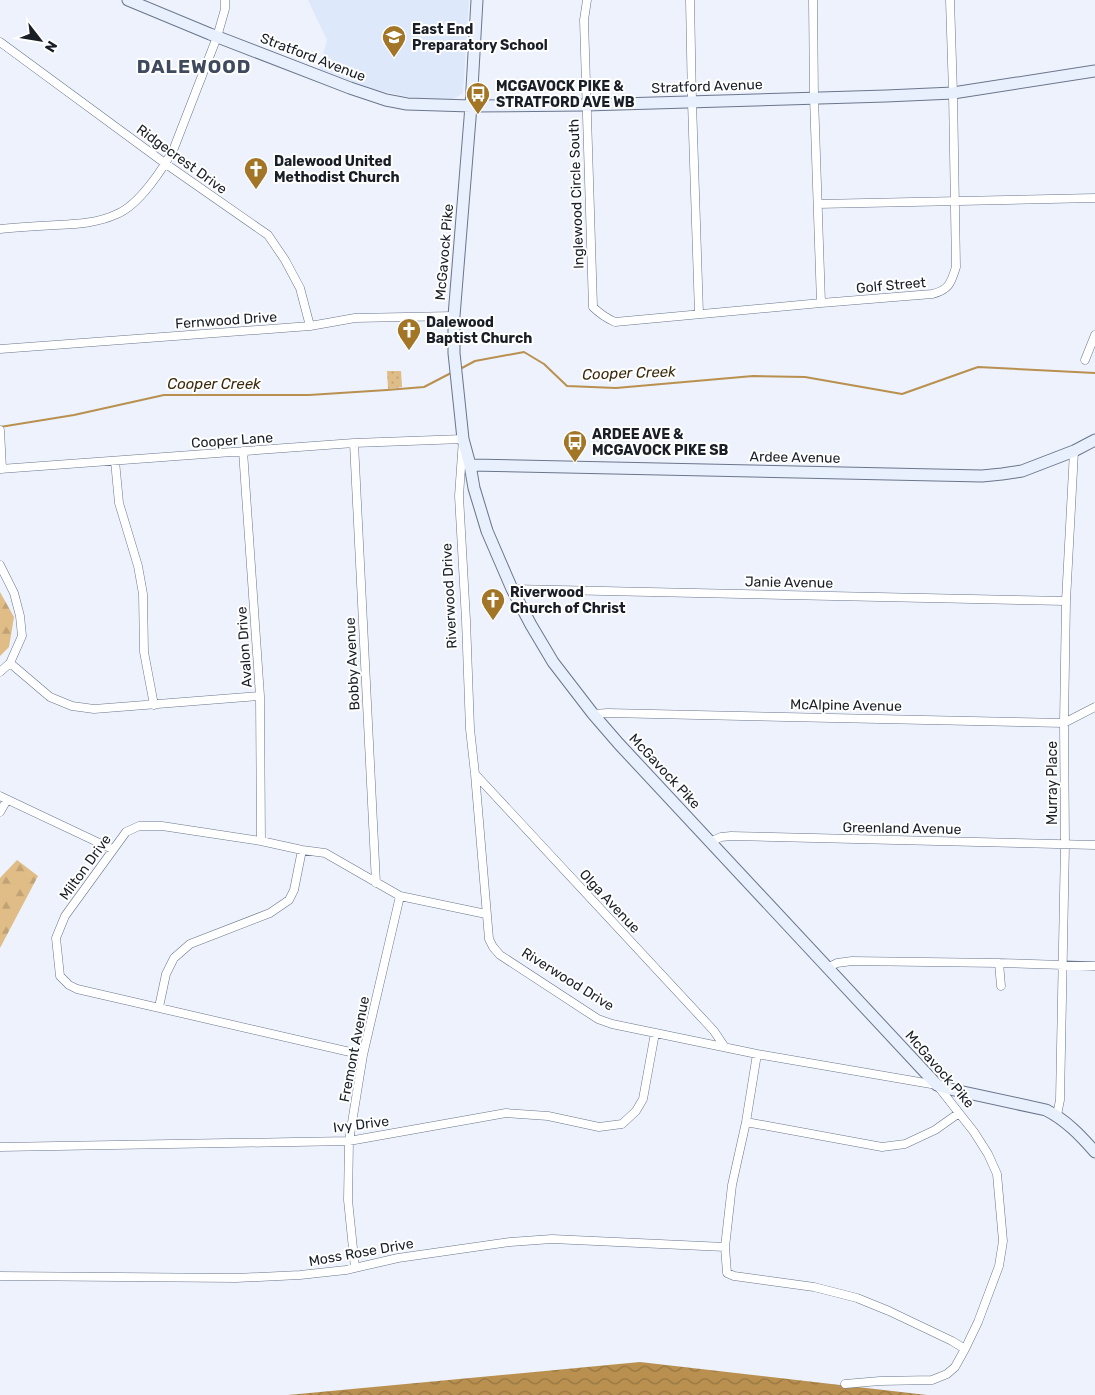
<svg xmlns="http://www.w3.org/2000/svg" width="1095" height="1395" font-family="Rubik,sans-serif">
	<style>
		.built { fill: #dee8fb }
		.forest { fill: url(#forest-firs) }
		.park { fill: url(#park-dots) }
		.water { fill: url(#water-waves) }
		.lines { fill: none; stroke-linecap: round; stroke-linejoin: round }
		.stream { stroke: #b9904f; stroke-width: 2 }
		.street-casing { stroke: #6a768c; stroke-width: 9 }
		.secondary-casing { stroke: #6a768c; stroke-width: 13 }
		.street { stroke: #fff; stroke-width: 8 }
		.secondary { stroke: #e9f0fd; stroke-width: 11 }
		.labels { text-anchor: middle; stroke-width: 4; stroke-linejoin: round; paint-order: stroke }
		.poi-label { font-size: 14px; font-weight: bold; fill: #191e27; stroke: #fff; text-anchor: start }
		.street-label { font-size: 14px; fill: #191e27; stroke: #fff }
		.water-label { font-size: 15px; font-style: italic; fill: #3c2a0c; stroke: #fff }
		.district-label { font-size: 19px; font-weight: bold; letter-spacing: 1px; fill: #3f4a5f; stroke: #fff }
	</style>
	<defs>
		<pattern id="forest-firs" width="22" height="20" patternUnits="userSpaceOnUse" patternTransform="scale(1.25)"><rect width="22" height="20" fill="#e0bd87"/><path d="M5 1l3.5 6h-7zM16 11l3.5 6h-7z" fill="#c0a275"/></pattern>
		<pattern id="park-dots" width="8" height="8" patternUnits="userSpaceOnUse" patternTransform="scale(1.25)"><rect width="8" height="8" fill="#e0bd87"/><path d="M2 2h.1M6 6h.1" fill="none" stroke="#c0a275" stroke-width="1.8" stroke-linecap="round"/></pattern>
		<pattern id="water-waves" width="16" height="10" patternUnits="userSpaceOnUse" patternTransform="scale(1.25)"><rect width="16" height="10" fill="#b9904f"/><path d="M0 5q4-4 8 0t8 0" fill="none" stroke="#967542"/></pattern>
	</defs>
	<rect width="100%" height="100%" fill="#edf2fc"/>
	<path class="built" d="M 308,0 L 469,0 L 463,93 L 452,100 L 422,100 L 372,89 L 319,69 L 327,40 Z"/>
	<path class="forest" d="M 0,592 L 14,617 L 9,647 L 0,656 Z
		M 17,860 L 38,876 L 0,948 L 0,878 Z"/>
	<path class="park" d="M 387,371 L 401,371 L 402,387 L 388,389 Z"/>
	<path class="water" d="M 640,1362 L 927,1395 L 288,1395 Z"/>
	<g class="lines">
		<path class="stream" d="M 460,369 L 475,361 L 524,352 L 544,364 L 567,386 L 616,388 L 753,376 L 805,377 L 902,394 L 978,367 L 1095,373
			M 0,427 L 74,415 L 164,395 L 309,395 L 387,390 L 424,387 L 451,373"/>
		<g class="street-casing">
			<path id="street" d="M 587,0 L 584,20 L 593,307 C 600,314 606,318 615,322 L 821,303 L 932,294 C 949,290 951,283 956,267 L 953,93 L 950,0
				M 690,0 L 692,102 L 699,314
				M 813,0 L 814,97 L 821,303
				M 0,42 L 166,164 L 268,235 L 285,260 L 300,288 L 310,326
				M 818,204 L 1095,198
				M 0,229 C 19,227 38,226 57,225 C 78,224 98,223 117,214 C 139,205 163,169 174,148 L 217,37 L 225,9 L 225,0
				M 0,349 L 310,326 L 355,318 L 454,316
				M 1085,360 L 1095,335
				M 0,430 L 2,469
				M 354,443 L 376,883
				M 243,451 L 260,696 L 261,841
				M 115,461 L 119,503 L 138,566 L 143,594 L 144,652 L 154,705
				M 0,469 L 354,443 L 463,439 L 459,496 L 466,620 L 470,729 L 475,774 L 489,939 L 493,947 L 500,955 L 598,1019 L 612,1024 L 757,1054 L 937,1085 L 974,1132 L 988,1154 L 997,1174 L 1003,1241 L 999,1266 L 978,1322 L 965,1349 L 955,1367 L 947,1374 L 932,1380 L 880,1381 L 845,1384
				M 0,565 L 14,593 L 20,616 L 22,636 L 10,663 L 0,672
				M 512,589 L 1066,601
				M 10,663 L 50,697 L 72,706 L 94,709 L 260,696
				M 593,714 L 608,713 L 1064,723 L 1095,707
				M 475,774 L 714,1031 L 724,1046
				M 0,796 L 112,849
				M 0,812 L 7,800
				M 710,842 L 721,837 L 731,836 L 1095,845
				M 999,963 L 1001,986
				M 827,968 L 837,963 L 852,961 L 999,963 L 1095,966
				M 159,1007 L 166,974 L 174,958 L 190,944 L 270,913 L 289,900 L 294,890 L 302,850
				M 757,1054 L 746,1122 L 732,1185 L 725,1247 L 727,1273 L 734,1276 L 814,1287 L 857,1298 L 889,1311 L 952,1341 L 965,1349
				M 363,1055 L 77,989 L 69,985 L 60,976 L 56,938 L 65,916 L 126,832 L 139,826 L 162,826 L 261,841 L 302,850 L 325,853 L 400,896 L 486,914
				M 1057,1115 L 1060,1100 L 1065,844 L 1064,723 L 1066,601 L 1074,451
				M 746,1122 L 882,1147 L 905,1144 L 935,1130 L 959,1113
				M 0,1147 L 349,1141 L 506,1113 L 548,1116 L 599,1127 L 622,1124 L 636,1111 L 643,1099 L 655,1033
				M 355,1268 L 348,1200 L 349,1141 L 363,1055 L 400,896
				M 0,1276 L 236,1278 L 300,1275 L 346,1270 L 398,1258 L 510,1242 L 552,1239 L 725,1247"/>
		</g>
		<g class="secondary-casing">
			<path id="secondary" d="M 128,0 L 210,34 L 350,88 L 386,100 L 407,104 L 471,106 L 586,105 L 886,96 L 953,93 L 1095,71
				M 477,0 L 471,106 L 454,316 L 454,353 L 463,439 L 470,465 L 474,488 L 487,531 L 512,589 L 531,625 L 553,662 L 593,714 L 619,744 L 937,1085 L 954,1090 L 1046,1110 C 1066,1120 1081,1136 1095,1152
				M 470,465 L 982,476 L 1002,474 L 1022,471 L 1074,451 L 1095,440"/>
		</g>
		<use href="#street" class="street"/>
		<use href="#secondary" class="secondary"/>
	</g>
	<defs>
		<g id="school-pin" transform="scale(1.25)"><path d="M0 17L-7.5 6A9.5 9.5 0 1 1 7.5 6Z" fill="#a27626" stroke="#fff"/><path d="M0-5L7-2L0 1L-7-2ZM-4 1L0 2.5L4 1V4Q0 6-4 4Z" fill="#fff"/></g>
		<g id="bus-pin" transform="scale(1.25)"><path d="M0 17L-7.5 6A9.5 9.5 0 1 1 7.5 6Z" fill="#a27626" stroke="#fff"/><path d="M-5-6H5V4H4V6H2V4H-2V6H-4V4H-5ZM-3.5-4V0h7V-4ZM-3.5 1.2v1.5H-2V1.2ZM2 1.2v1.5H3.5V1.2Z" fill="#fff"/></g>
		<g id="church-pin" transform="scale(1.25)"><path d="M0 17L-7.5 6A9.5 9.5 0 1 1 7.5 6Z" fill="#a27626" stroke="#fff"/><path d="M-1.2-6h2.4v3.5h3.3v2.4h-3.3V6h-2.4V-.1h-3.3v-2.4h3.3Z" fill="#fff"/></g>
	</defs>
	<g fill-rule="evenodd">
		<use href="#school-pin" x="394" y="37"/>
		<use href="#bus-pin" x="478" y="94"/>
		<use href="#church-pin" x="256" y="169"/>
		<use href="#church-pin" x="409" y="330"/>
		<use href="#bus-pin" x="575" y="442"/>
		<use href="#church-pin" x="493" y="600"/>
	</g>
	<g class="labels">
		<g class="poi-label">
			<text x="412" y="34">East End<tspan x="412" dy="16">Preparatory School</tspan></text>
			<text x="496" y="91">MCGAVOCK PIKE &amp;<tspan x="496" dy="16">STRATFORD AVE WB</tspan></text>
			<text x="274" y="166">Dalewood United<tspan x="274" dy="16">Methodist Church</tspan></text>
			<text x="426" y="327">Dalewood<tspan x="426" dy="16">Baptist Church</tspan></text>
			<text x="592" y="439">ARDEE AVE &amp;<tspan x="592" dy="16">MCGAVOCK PIKE SB</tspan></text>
			<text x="510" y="597">Riverwood<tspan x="510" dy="16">Church of Christ</tspan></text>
		</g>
		<g class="street-label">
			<text transform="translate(313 57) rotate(21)" y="5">Stratford Avenue</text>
			<text transform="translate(707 86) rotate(-2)" y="5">Stratford Avenue</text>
			<text transform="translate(182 159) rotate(36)" y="5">Ridgecrest Drive</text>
			<text transform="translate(576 194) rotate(-92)" y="5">Inglewood Circle South</text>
			<text transform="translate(444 252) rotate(-85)" y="5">McGavock Pike</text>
			<text transform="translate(891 285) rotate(-5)" y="5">Golf Street</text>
			<text transform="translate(226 320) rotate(-4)" y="5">Fernwood Drive</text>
			<text transform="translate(232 440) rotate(-4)" y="5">Cooper Lane</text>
			<text transform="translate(795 457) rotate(1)" y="5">Ardee Avenue</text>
			<text transform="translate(789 582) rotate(1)" y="5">Janie Avenue</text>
			<text transform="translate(449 596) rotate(-93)" y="5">Riverwood Drive</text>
			<text transform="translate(244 647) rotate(-94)" y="5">Avalon Drive</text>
			<text transform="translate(352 664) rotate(-93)" y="5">Bobby Avenue</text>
			<text transform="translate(846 705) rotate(1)" y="5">McAlpine Avenue</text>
			<text transform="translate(665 771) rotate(47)" y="5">McGavock Pike</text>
			<text transform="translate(1052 783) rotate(-90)" y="5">Murray Place</text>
			<text transform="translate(902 828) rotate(1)" y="5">Greenland Avenue</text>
			<text transform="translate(85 867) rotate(-54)" y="5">Milton Drive</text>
			<text transform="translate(610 901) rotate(47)" y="5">Olga Avenue</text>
			<text transform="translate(568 979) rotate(32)" y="5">Riverwood Drive</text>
			<text transform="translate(354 1049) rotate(-79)" y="5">Fremont Avenue</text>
			<text transform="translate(940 1069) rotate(49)" y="5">McGavock Pike</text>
			<text transform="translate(361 1124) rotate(-7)" y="5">Ivy Drive</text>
			<text transform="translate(361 1252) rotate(-10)" y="5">Moss Rose Drive</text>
		</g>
		<g class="water-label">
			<text transform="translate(629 373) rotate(-2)" y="5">Cooper Creek</text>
			<text x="214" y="389">Cooper Creek</text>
		</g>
		<g class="district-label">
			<text x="194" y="73">DALEWOOD</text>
		</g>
	</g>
	<g transform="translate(40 40) rotate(121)" stroke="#ffffff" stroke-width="4" paint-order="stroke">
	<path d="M0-4L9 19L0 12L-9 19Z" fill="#191e27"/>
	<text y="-8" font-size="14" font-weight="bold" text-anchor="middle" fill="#191e27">N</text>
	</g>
</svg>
